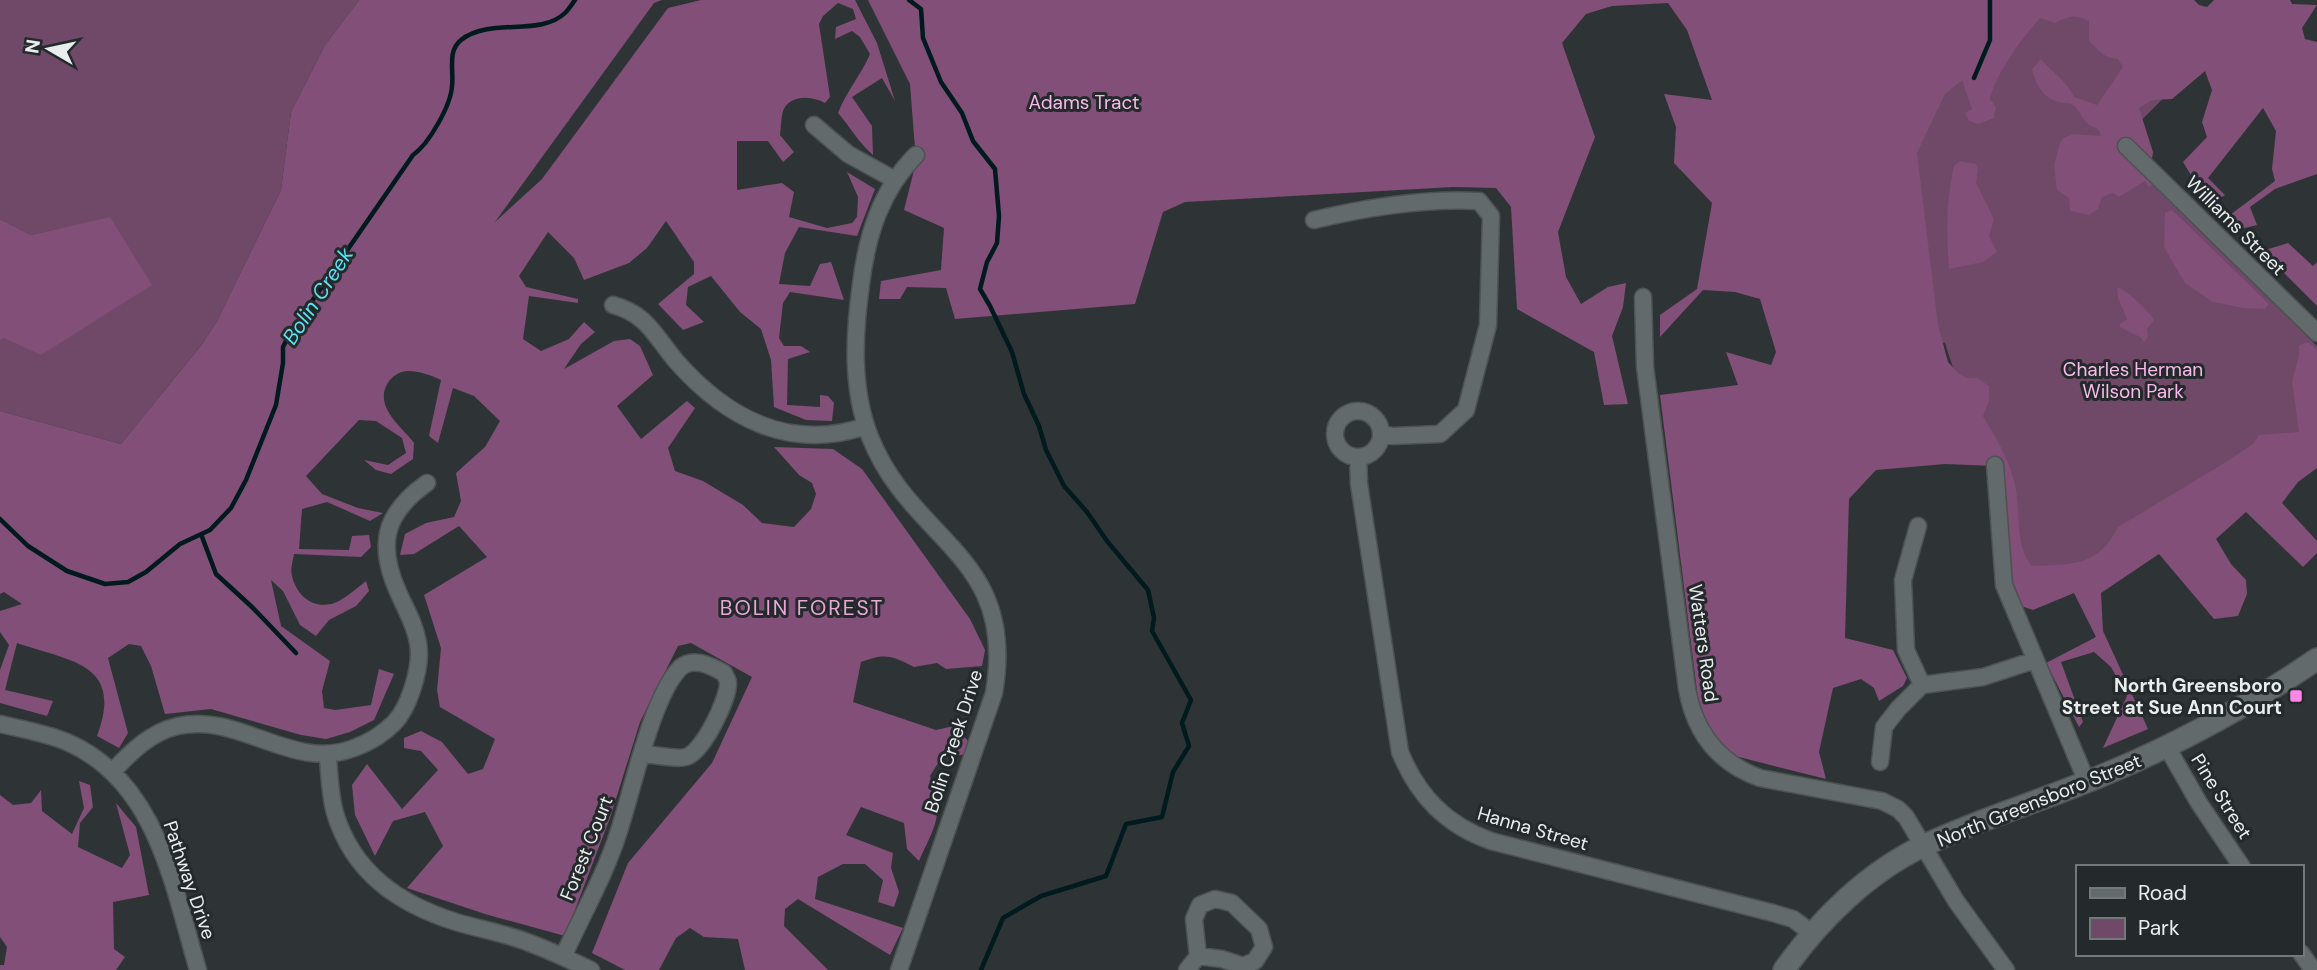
<svg xmlns="http://www.w3.org/2000/svg" width="2317" height="970" font-family="'DM Sans',sans-serif">
	<style>
		.green { fill: #6f4967 }
		.forest { fill: #814f77 }
		.lines { fill: none; stroke-linecap: round; stroke-linejoin: round }
		.stream { stroke: #001a1e; stroke-width: 4.5 }
		.street-casing { stroke: #4d5253; stroke-width: 19 }
		.secondary-casing { stroke: #4d5253; stroke-width: 24 }
		.street { stroke: #636a6b; stroke-width: 16 }
		.secondary { stroke: #636a6b; stroke-width: 21 }
		.poi-dot { fill: #fb87e6; stroke: #242a2b; stroke-width: 2.5 }
		.labels { text-anchor: middle; stroke-width: 6; stroke-linejoin: round; paint-order: stroke }
		.park-label { font-size: 19px; fill: #f8baeb; stroke: #242a2b }
		.street-label { font-size: 19px; fill: #e9edee; stroke: #242a2b }
		.poi-label { font-size: 19px; font-weight: bold; fill: #e9edee; stroke: #242a2b; text-anchor: end }
		.water-label { font-size: 21px; font-style: italic; fill: #5ce1f4; stroke: #242a2b }
		.neighbourhood-label { font-size: 21px; letter-spacing: 2px; fill: #e7a7d9; stroke: #242a2b }
	</style>
	<rect width="100%" height="100%" fill="#2e3435"/>
	<path class="green" d="M 0,0 L 359,0 L 325,45 L 291,112 L 281,190 L 217,321 L 203,343 L 121,444 L 0,411 L 0,340 L 110,218 L 31,235 L 0,219 Z
		M 1972,0 L 2128,0 L 2201,60 L 2115,147 L 2317,346 L 2317,443 L 2217,509 L 2020,594 L 2005,462 L 1954,371 L 1945,343 L 1802,330 Z"/>
	<path class="forest" d="M 359,0 L 662,0 L 654,3 L 495,222 L 542,179 L 668,8 L 701,0 L 855,0 L 877,43 L 895,101 L 882,78 L 852,97 L 872,126 L 873,155 C 858,142 851,128 838,113 C 846,92 861,75 870,54 L 860,37 L 852,31 L 835,39 L 836,27 L 856,19 L 853,9 L 838,3 L 823,16 L 819,24 L 830,97 L 825,103 C 812,96 790,94 783,111 C 781,118 781,128 780,135 L 794,152 L 783,162 L 768,141 L 737,141 L 737,190 L 782,183 L 794,192 L 789,217 L 827,228 L 852,223 L 857,217 L 858,197 L 847,172 L 875,189 L 857,236 L 799,227 L 785,253 L 779,284 L 810,286 L 820,264 L 831,262 L 844,300 L 790,292 L 783,303 L 779,338 L 784,346 L 801,346 L 810,352 L 788,359 L 787,405 L 820,407 L 820,395 L 828,396 L 834,403 L 832,421 L 806,420 L 774,407 L 771,360 L 761,329 L 740,312 L 711,276 L 688,287 L 686,305 L 704,322 L 683,330 L 658,304 L 694,274 L 694,262 L 666,221 L 647,248 L 629,263 L 584,280 L 574,258 L 548,232 L 519,276 L 526,287 L 578,299 L 578,303 L 529,296 L 523,339 L 541,351 L 569,339 L 584,322 L 595,332 L 581,344 L 564,369 L 614,341 L 630,339 L 640,346 L 653,375 L 617,406 L 641,439 L 687,401 L 695,408 L 668,448 L 675,471 L 703,481 L 743,505 L 762,523 L 794,527 L 811,509 L 816,494 L 812,483 L 799,475 L 774,447 L 833,449 L 862,469 L 970,619 L 985,650 L 982,666 L 946,669 L 937,663 L 914,667 C 892,655 884,653 861,662 L 853,702 L 936,730 L 954,726 L 970,743 L 965,754 L 940,760 L 930,776 C 945,815 935,825 919,861 L 907,849 L 904,823 L 861,807 L 846,835 L 893,853 L 891,868 L 899,892 L 894,907 L 878,902 L 883,880 L 865,864 L 843,864 L 818,877 L 815,899 L 903,928 L 890,955 L 798,899 L 785,909 L 784,926 L 828,970 L 745,970 L 738,939 L 704,937 L 690,928 L 676,938 L 659,970 L 625,970 L 592,953 L 628,863 L 712,763 L 752,677 L 691,643 L 678,646 L 640,722 L 610,818 L 565,936 L 485,914 L 407,888 L 443,846 L 425,812 L 393,821 L 375,856 L 355,815 L 352,785 L 367,764 L 402,809 L 438,770 L 421,751 L 404,748 L 404,738 L 421,731 L 442,742 L 468,774 L 483,769 L 495,739 L 440,707 L 437,690 L 441,648 L 424,595 L 487,557 L 459,526 L 414,554 L 400,555 L 405,534 L 426,523 L 454,517 L 461,501 L 456,473 L 485,447 L 500,421 L 474,396 L 453,388 L 438,443 L 429,436 L 441,380 C 431,375 419,371 408,371 C 390,372 379,391 386,407 C 391,420 406,432 414,443 L 413,459 L 391,474 L 376,470 L 364,460 L 388,465 L 406,453 L 402,438 L 376,421 L 359,420 L 306,476 L 322,494 L 358,508 L 383,513 L 370,521 L 327,502 L 302,509 L 299,549 L 349,550 L 352,536 L 369,535 L 371,547 L 361,557 L 294,554 C 293,561 290,569 292,576 C 297,598 317,612 339,601 C 348,596 357,588 366,581 L 369,591 L 356,606 L 329,620 L 316,636 L 300,625 L 283,591 L 271,580 L 281,626 L 330,661 L 322,691 L 324,708 L 335,710 L 371,705 L 379,669 L 394,674 L 374,720 L 350,732 L 326,739 L 301,735 L 211,709 L 165,714 L 151,666 L 141,646 L 129,644 L 108,658 L 128,733 L 119,748 L 97,736 C 124,663 72,662 17,643 L 5,690 L 53,701 L 47,716 L 0,703 L 0,670 L 9,645 L 0,632 L 0,611 L 22,604 L 4,592 L 0,594 L 0,411 L 121,444 L 203,343 L 217,321 L 281,190 L 291,112 L 325,45 Z
		M 868,0 L 2194,0 L 2199,5 L 2207,7 L 2214,0 L 2290,0 L 2292,4 L 2317,5 L 2302,28 L 2305,39 L 2317,42 L 2317,174 L 2275,189 L 2250,207 L 2257,225 L 2236,230 L 2230,215 L 2275,181 L 2272,169 L 2276,131 L 2263,108 L 2208,178 L 2225,195 L 2209,205 L 2183,162 L 2207,137 L 2202,122 L 2212,90 L 2205,71 L 2172,99 L 2152,100 L 2139,108 L 2153,152 L 2150,175 L 2154,183 L 2149,187 L 2145,181 L 2119,197 L 2113,193 L 2102,197 L 2098,209 L 2089,215 L 2070,211 L 2069,198 L 2057,190 L 2054,165 L 2060,142 L 2065,137 L 2074,134 L 2101,136 C 2099,126 2094,129 2087,123 C 2081,118 2080,110 2073,105 C 2066,101 2071,105 2063,103 C 2044,100 2036,86 2032,69 L 2041,59 C 2053,73 2066,80 2074,97 L 2097,105 L 2123,67 L 2118,59 C 2105,59 2098,50 2089,41 L 2089,21 C 2075,14 2069,16 2055,23 L 2040,18 C 2022,38 1996,73 1990,99 L 1996,107 L 1994,118 L 1978,124 L 1969,121 L 1965,113 L 1972,109 L 1962,80 L 1945,94 L 1917,153 L 1938,325 L 1948,362 L 1959,374 L 1967,378 L 1977,378 L 1989,386 L 1989,401 L 1983,416 C 1995,437 2008,456 2014,481 C 2022,509 2013,543 2032,566 C 2073,564 2098,567 2118,527 L 2221,465 L 2253,444 L 2259,435 L 2299,432 L 2292,381 L 2299,356 L 2299,345 L 2308,342 L 2317,350 L 2317,468 L 2298,482 L 2282,503 L 2317,541 L 2317,553 L 2303,567 L 2246,512 L 2216,539 L 2231,564 L 2246,580 L 2247,594 L 2238,616 L 2214,619 L 2159,554 L 2101,593 L 2103,631 L 2148,729 L 2103,748 L 2127,696 L 2111,667 L 2094,652 L 2061,662 L 2083,722 L 2079,727 L 2046,663 L 2096,637 L 2074,593 L 2033,610 L 2021,606 L 2008,581 L 1994,466 L 1945,464 L 1876,470 L 1849,499 L 1845,638 L 1893,650 L 1907,678 L 1903,686 L 1879,701 L 1874,688 L 1861,679 L 1833,688 L 1819,752 L 1826,779 L 1727,754 L 1702,731 L 1660,395 L 1738,385 L 1726,352 L 1771,365 L 1776,352 L 1760,299 L 1735,292 L 1703,290 L 1660,337 L 1660,315 L 1697,289 L 1712,203 L 1674,163 L 1676,127 L 1664,94 L 1712,100 L 1687,30 L 1668,3 L 1612,6 L 1586,14 L 1562,43 L 1595,137 L 1558,232 L 1566,277 L 1581,304 L 1608,287 L 1626,283 L 1623,307 L 1612,336 L 1628,404 L 1604,405 L 1594,352 L 1517,309 L 1511,207 L 1496,188 L 1453,187 L 1185,202 L 1163,212 L 1135,304 L 955,319 L 946,288 L 907,287 L 900,299 L 879,299 L 881,281 L 941,270 L 944,228 L 904,210 L 916,162 L 910,84 Z
		M 1960,161 L 1976,164 L 1978,170 L 1976,183 L 1994,219 L 1989,236 L 1997,252 L 1983,262 L 1949,269 C 1946,231 1946,203 1954,166 Z
		M 2172,210 L 2269,304 L 2265,309 L 2243,308 L 2213,302 L 2185,283 L 2164,247 L 2165,213 Z
		M 110,217 L 152,285 L 41,355 L 4,338 L 0,340 L 0,219 L 31,235 Z
		M 2288,243 L 2313,266 L 2317,262 L 2317,306 L 2262,251 Z
		M 2117,287 C 2127,290 2149,311 2154,320 L 2147,329 L 2148,337 L 2144,342 L 2140,337 L 2120,327 L 2120,324 L 2127,319 L 2118,298 Z
		M 79,781 L 90,785 L 93,807 L 80,823 L 78,847 L 122,868 L 130,855 L 116,803 L 136,827 L 149,895 L 113,902 L 114,949 L 125,957 L 116,970 L 0,970 L 0,965 L 4,965 L 7,947 L 0,937 L 0,795 L 13,805 L 31,803 L 41,790 L 42,811 L 72,834 L 84,808 Z"/>
	<g class="lines">
		<path class="stream" d="M 909,0 L 921,9 L 923,38 L 941,82 L 962,113 L 973,141 L 995,169 L 999,216 L 997,243 L 987,262 L 980,289 L 990,306 L 1012,352 L 1024,394 L 1039,426 L 1046,450 L 1064,486 L 1087,512 L 1107,541 L 1148,590 L 1154,618 L 1152,631 L 1191,700 L 1182,723 L 1189,746 L 1173,772 L 1162,817 L 1126,824 L 1106,876 L 1041,896 L 1003,918 L 981,970
			M 1974,78 L 1990,40 L 1990,0
			M 0,519 L 28,546 L 67,571 L 105,584 L 128,582 L 146,572 L 180,544 L 210,530 L 231,508 L 246,480 L 276,405 L 283,363 L 283,347 L 290,333 L 413,155 C 429,144 451,105 452,86 C 454,71 447,51 461,40 C 490,17 540,37 565,13 C 569,9 572,4 575,0
			M 201,534 L 216,574 L 252,607 L 296,653"/>
		<g class="street-casing">
			<path id="street" d="M 814,125 L 848,154 L 895,180
				M 2126,146 L 2317,333
				M 1314,220 C 1368,207 1423,198 1479,201 L 1491,216 L 1488,325 L 1466,410 L 1440,434 L 1393,436 L 1381,434
				M 1643,297 L 1645,367 L 1687,689 C 1695,733 1718,763 1760,778 L 1882,801 L 1898,809 L 1906,817 L 1956,901 L 2006,970
				M 613,305 C 647,314 655,336 676,361 C 726,418 790,452 866,426
				M1335 434a23 23 0 1 1 46 0a23 23 0 1 1-46 0Z
				M 1358,457 L 1359,484 L 1400,752 C 1418,796 1446,825 1491,841 L 1773,913 L 1793,919 L 1812,933
				M 1995,465 L 2004,585 L 2087,782
				M 1918,526 L 1903,580 L 1906,650 L 1922,685 L 1983,677 L 2035,660
				M 0,724 C 22,729 46,733 67,742 C 157,781 173,886 198,970
				M 2167,747 L 2199,803 L 2242,867
				M 328,755 C 329,774 330,795 335,813 C 353,873 399,904 456,922 C 479,929 504,933 527,942 C 549,950 570,960 591,970
				M 1880,762 L 1884,727 L 1898,709 L 1922,685
				M 114,770 C 132,751 151,732 178,726 C 240,712 292,772 354,748 C 368,743 383,734 394,723 C 403,714 408,702 412,690 C 417,675 421,659 418,643 C 415,624 406,610 399,594 C 377,546 383,514 427,483
				M 2301,953 L 2313,970
				M 563,957 C 581,917 605,875 618,834 C 632,793 651,698 680,668 C 693,656 711,666 724,673 C 726,677 728,680 728,683 C 728,700 703,752 686,757 C 676,760 653,754 642,754
				M 899,970 L 994,693 C 1018,554 912,543 870,437 C 851,389 854,334 861,284 C 867,235 881,190 916,155
				M 1187,970 L 1198,956 L 1194,919 L 1200,905 L 1215,899 L 1232,903 L 1259,929 L 1264,947 L 1255,961 L 1243,966 L 1222,959 L 1198,956"/>
		</g>
		<g class="secondary-casing">
			<path id="secondary" d="M 1784,970 C 1820,919 1868,872 1925,845 C 1984,817 2048,799 2108,773 C 2182,742 2251,704 2317,659"/>
		</g>
		<use href="#street" class="street"/>
		<use href="#secondary" class="secondary"/>
	</g>
	<rect class="poi-dot" x="2289" y="689" width="14" height="14" rx="3.5"/>
	<g class="labels">
		<g class="park-label">
			<text x="1084" y="109">Adams Tract</text>
			<text x="2133" y="376">Charles Herman<tspan x="2133" dy="22">Wilson Park</tspan></text>
		</g>
		<g class="street-label">
			<text transform="translate(2236 225) rotate(45)" y="7">Williams Street</text>
			<text transform="translate(1704 643) rotate(82)" y="7">Watters Road</text>
			<text transform="translate(953 741) rotate(-72)" y="7">Bolin Creek Drive</text>
			<text transform="translate(2222 796) rotate(58)" y="7">Pine Street</text>
			<text transform="translate(2039 800) rotate(-22)" y="7">North Greensboro Street</text>
			<text transform="translate(1533 828) rotate(16)" y="7">Hanna Street</text>
			<text transform="translate(586 848) rotate(-68)" y="7">Forest Court</text>
			<text transform="translate(190 880) rotate(71)" y="7">Pathway Drive</text>
		</g>
		<g class="poi-label">
			<text x="2282" y="692">North Greensboro<tspan x="2282" dy="22">Street at Sue Ann Court</tspan></text>
		</g>
		<g class="water-label">
			<text transform="translate(318 296) rotate(-57)" y="7">Bolin Creek</text>
		</g>
		<g class="neighbourhood-label">
			<text x="802" y="615">BOLIN FOREST</text>
		</g>
	</g>
	<rect x="2076" y="865" width="228" height="91" fill="#242a2b" stroke="#737879" stroke-width="2"/>
	<rect x="2090" y="888" width="35" height="10" fill="#636a6b" stroke="#737879" stroke-width="2"/>
	<text x="2138" y="900" font-size="21" fill="#e9edee">Road</text>
	<rect x="2090" y="918" width="35" height="21" fill="#6f4967" stroke="#737879" stroke-width="2"/>
	<text x="2138" y="935" font-size="21" fill="#e9edee">Park</text>
	<g transform="translate(49 49) rotate(279)" stroke="#242a2b" stroke-width="5" paint-order="stroke">
	<path d="M0-5L12 26L0 18L-12 26Z" fill="#e9edee"/>
	<text y="-10" font-size="19" font-weight="bold" text-anchor="middle" fill="#e9edee">N</text>
	</g>
</svg>
